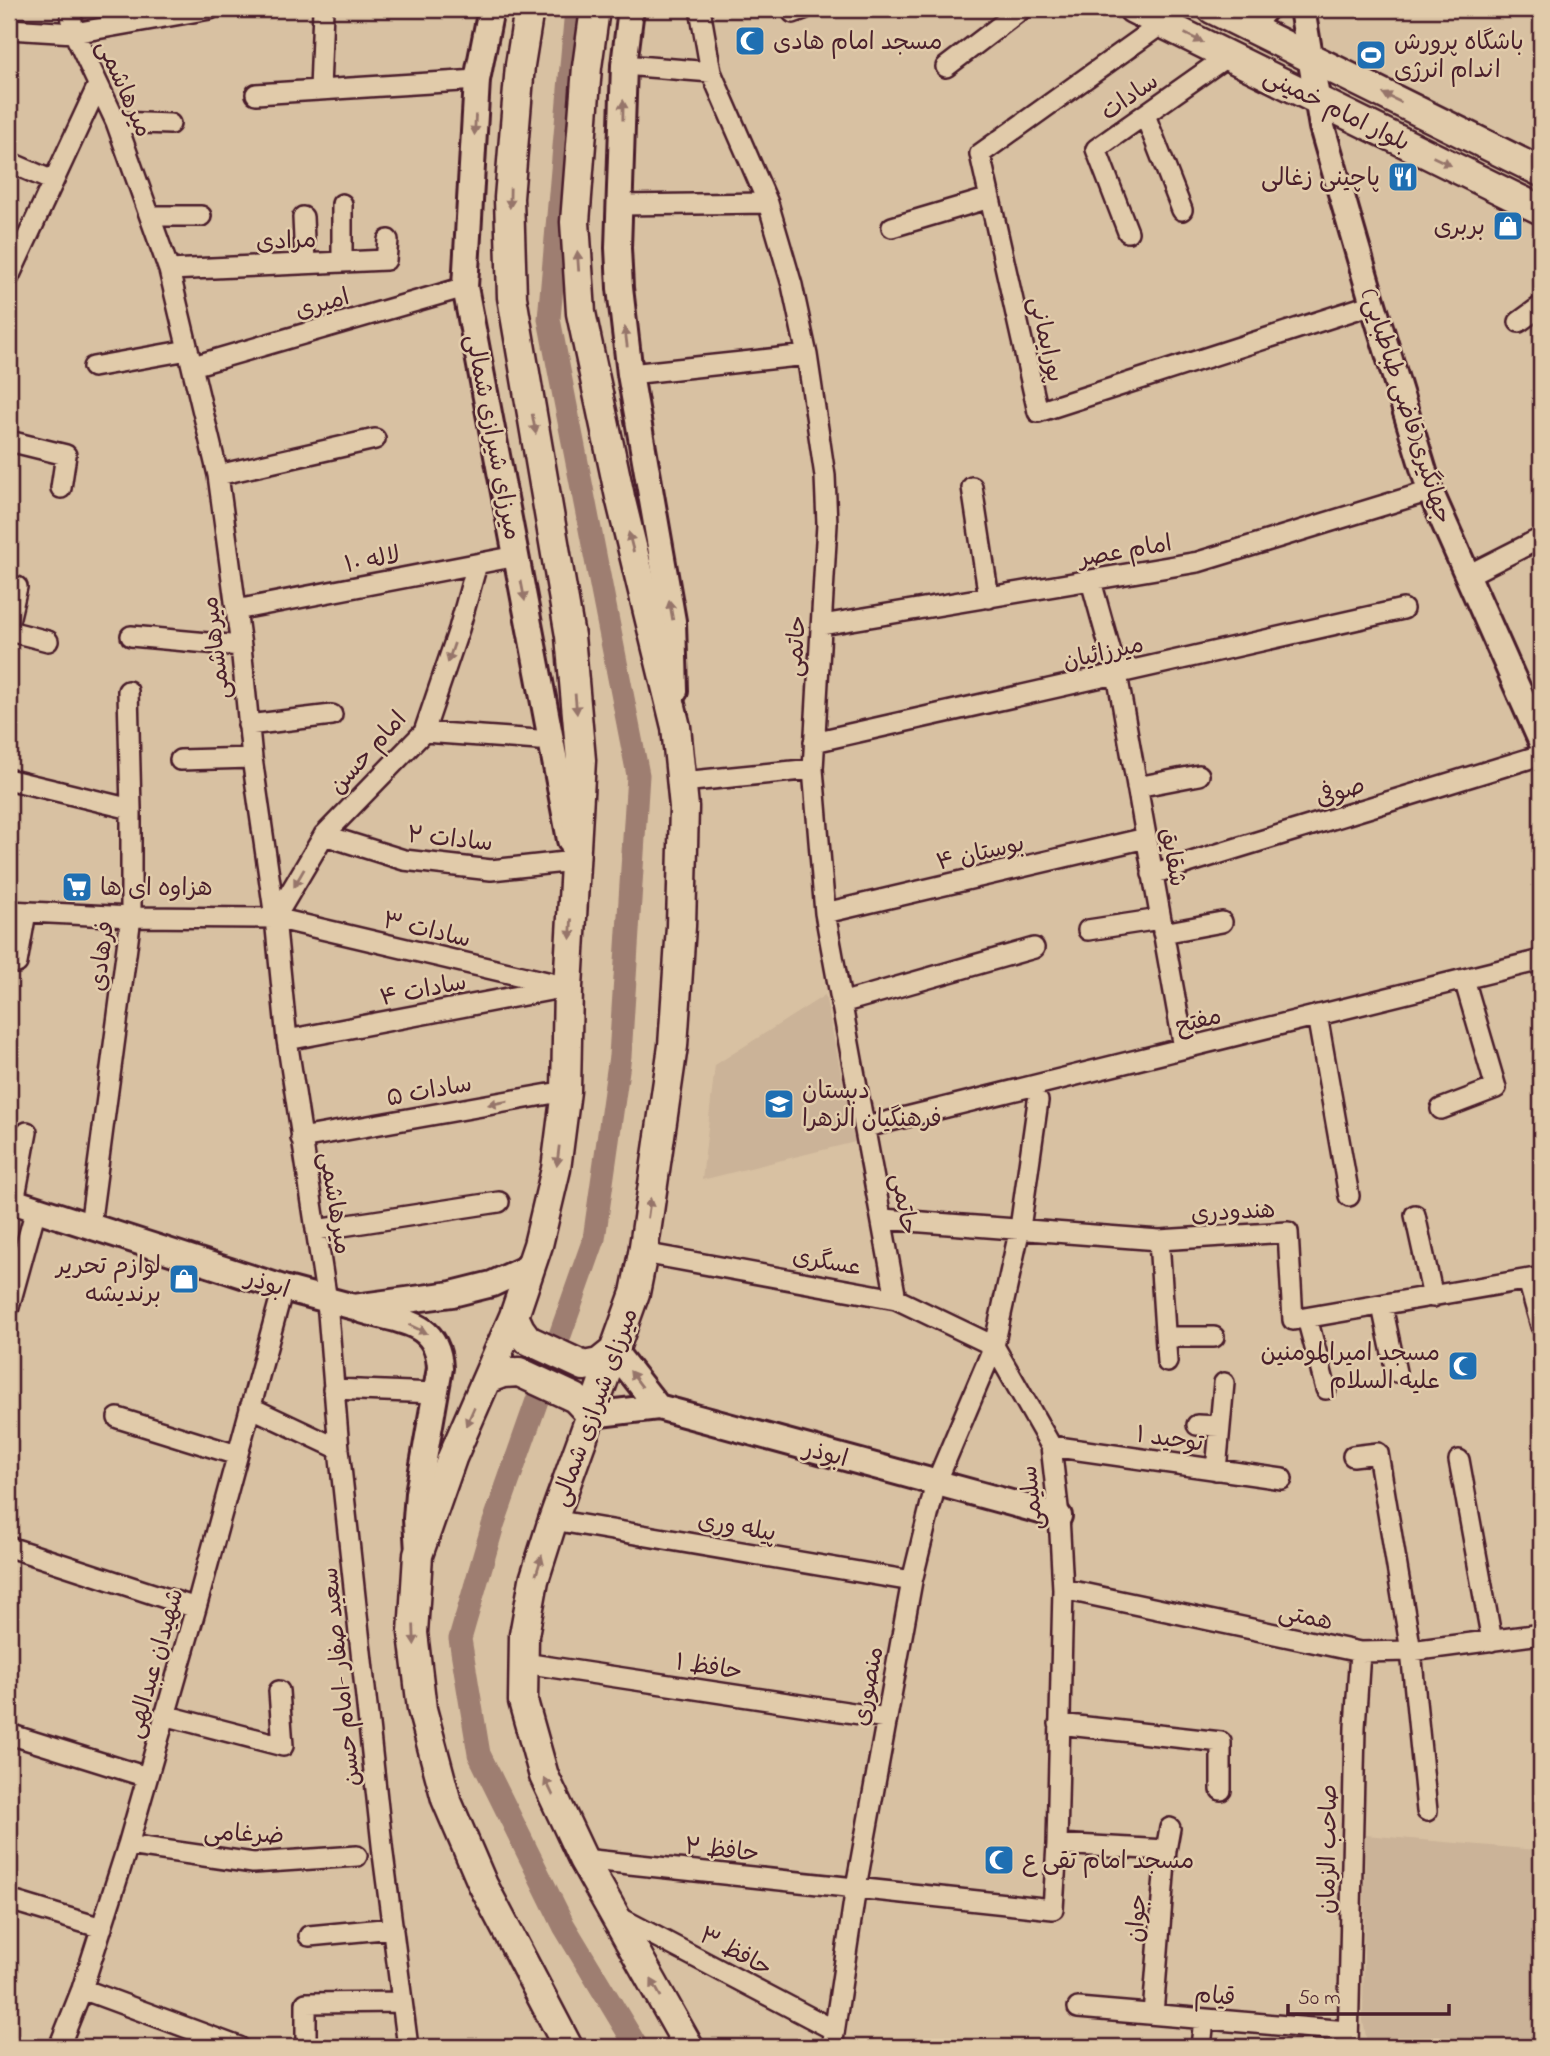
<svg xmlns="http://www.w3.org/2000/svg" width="1550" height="2056" font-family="'Indie Flower','Playpen Sans Arabic',sans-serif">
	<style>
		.built { fill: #cbb398 }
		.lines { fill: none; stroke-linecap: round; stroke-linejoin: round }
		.canal { stroke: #9e7e71; stroke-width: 23 }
		.minor-casing { stroke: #4a1f2b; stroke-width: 24 }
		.tertiary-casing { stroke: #4a1f2b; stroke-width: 30 }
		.secondary-casing { stroke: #4a1f2b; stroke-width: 33 }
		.minor { stroke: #e1cbaa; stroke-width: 19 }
		.tertiary { stroke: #e1cbaa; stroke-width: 24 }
		.secondary { stroke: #e1cbaa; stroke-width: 28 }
		.oneway { fill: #96756a }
		.labels { text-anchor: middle; stroke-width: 5; stroke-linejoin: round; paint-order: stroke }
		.poi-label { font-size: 24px; fill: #4a1f2b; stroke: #e1cbaa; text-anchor: start }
		.street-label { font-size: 24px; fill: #4a1f2b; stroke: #e1cbaa }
	</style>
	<rect width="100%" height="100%" fill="#d8c1a2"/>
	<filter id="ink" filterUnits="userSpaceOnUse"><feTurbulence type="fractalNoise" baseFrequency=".0143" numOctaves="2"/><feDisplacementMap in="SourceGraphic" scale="14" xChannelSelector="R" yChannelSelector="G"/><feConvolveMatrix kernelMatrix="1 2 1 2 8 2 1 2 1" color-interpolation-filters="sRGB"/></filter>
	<g filter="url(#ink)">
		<path class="built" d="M 825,995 L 855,1142 L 702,1180 L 715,1065 Z
			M 1365,1835 L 1537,1850 L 1541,1914 L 1541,2047 L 1368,2047 L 1363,2021 Z"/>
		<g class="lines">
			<path class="canal" d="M 576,9 L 549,319 L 638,775 L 620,1056 L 594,1239 L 493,1525 L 460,1639 L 479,1754 L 564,1926 L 637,2047"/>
			<g class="minor-casing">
				<path id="minor" d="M 70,9 L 74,33 L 116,122 L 169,270 L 218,475 L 241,646 L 252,758 L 275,918 L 287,1040 L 327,1301 L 339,1449 L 383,1854 L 408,2047
					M 700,9 L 711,72 L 768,203 L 792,285 L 807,355 L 825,476 L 827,524 L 813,769 L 825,913 L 896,1299
					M 793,13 L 804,9
					M 1163,23 L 980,154 L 1038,412 L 1373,304
					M 9,29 L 74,33 L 210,9
					M 624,65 L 711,72
					M 946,67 L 1022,9
					M 320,90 L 323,9
					M 256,94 L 477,80
					M 1145,115 L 1182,210
					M 116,122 L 170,124
					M 9,162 L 53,181
					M 621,205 L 768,203
					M 151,216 L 201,216
					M 303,217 L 305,263
					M 892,227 L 990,198
					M 1128,232 L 1096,149 L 1229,55
					M 342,262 L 342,204
					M 169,270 L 386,260 L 388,240
					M 9,277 L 98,85
					M 1519,322 L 1541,306
					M 193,366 L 465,287
					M 93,367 L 188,350
					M 630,374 L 807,355
					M 9,441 L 66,455 L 61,488
					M 218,475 L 375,439
					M 972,487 L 989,598
					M 1468,575 L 1541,538
					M 1091,581 L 1117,674 L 1184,1048
					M 236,610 L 517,556
					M 9,621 L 17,587
					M 822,625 L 1198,562 L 1430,491
					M 9,631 L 48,641
					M 131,636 L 241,646
					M 248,725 L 332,715
					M 424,732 L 552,741
					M 814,742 L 1403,609
					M 180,760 L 252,758
					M 11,780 L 131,809
					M 682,782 L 813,769
					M 1137,787 L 1199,775
					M 324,835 L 404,860 L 491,870 L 574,861
					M 1152,874 L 1541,755
					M 9,911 L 131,917 L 275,918 L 568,987
					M 825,913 L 1146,838
					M 275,918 L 324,835 L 424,732 L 459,629 L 477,564
					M 1088,930 L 1160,919
					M 1163,933 L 1222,922
					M 17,963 L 26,912
					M 841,1003 L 1034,948
					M 1317,1015 L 1349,1196
					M 287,1040 L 561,988
					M 1441,1109 L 1496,1088 L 1464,979
					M 866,1127 L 1541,960
					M 301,1138 L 566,1091
					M 14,1202 L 27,1132
					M 1415,1215 L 1433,1297
					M 883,1219 L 1159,1240 L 1288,1232 L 1293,1320 L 1541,1277
					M 90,1226 L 131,917 L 131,809 L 128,691
					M 316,1230 L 499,1202
					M 1159,1240 L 1167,1362
					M 643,1253 L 896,1299 L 994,1346 L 936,1483 L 912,1581 L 856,1887 L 832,2047
					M 1528,1280 L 1541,1326
					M 1382,1306 L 1396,1372
					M 9,1307 L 36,1209
					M 1307,1318 L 1326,1389
					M 1166,1337 L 1214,1337
					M 333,1389 L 436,1393
					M 250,1407 L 339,1449
					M 118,1418 L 237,1455
					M 1197,1425 L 1220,1426
					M 1051,1446 L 1282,1479
					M 1353,1456 L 1378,1453 L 1411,1651 L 1427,1811
					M 1459,1460 L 1492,1641
					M 1216,1470 L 1224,1383
					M 553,1520 L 912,1581
					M 9,1547 L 196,1608
					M 1063,1589 L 1360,1652 L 1411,1651 L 1541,1634
					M 524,1663 L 886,1718
					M 164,1715 L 283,1746 L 279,1691
					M 1059,1724 L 1221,1742 L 1221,1790
					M 9,1734 L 147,1777
					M 1057,1844 L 1166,1850 L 1153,2014
					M 128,1845 L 253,1863 L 357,1856
					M 1166,1850 L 1170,1828
					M 583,1859 L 1053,1909 L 1057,1844 L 1063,1589 L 1059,1516 L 1051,1446 L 994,1346 L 1020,1228 L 1038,1101
					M 9,1900 L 102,1928
					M 615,1915 L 834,2030
					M 309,1936 L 393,1928
					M 82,1989 L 239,2047
					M 1078,2008 L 1347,2031
					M 59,2047 L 82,1989 L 128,1845 L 196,1608 L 283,1288
					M 306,2047 L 306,2003 L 402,2002
					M 1201,2047 L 1204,2019
					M 1348,2047 L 1355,1727 L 1360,1652"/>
			</g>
			<g class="tertiary-casing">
				<path id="tertiary" d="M 491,9 L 477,80 L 465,287 L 570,840
					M 631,9 L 624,65 L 618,248 L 620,288 L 630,374 L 673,621 L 675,691
					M 1302,9 L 1322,127 L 1373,304 L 1430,491 L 1541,741
					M 1249,27 L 1265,9
					M 9,1200 L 283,1288 L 354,1307 L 452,1294 L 492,1284 L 531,1266
					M 361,1310 C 400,1322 438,1320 440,1368 L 418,1493 L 416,1519 L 418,1552
					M 614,1351 L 658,1407
					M 591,1415 L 658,1407 L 1059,1516"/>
			</g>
			<g class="secondary-casing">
				<path id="secondary" d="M 529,9 L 520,65 L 509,198 L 512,297 L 570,636 L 581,760 L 568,987 L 566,1091 L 556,1169 L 538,1245 L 514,1316 L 452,1458 L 418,1555 L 413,1633 L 422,1709 L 446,1799 L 483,1885 L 568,2047
					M 595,9 L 587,67 L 575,222 L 581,313 L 620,497 L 676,727 L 684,807 L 681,926 L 673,1046 L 643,1253 L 635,1293 L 553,1520 L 534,1580 L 524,1635 L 523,1701 L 544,1776 L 583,1859 L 689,2047
					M 1133,9 L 1541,210
					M 1212,9 L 1541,172
					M 514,1316 L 520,1329 L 528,1340 L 584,1366 L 599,1363 L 614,1351
					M 487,1379 L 503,1373 L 519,1372 L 575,1398 L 591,1415"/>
			</g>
			<use href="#minor" class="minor"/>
			<use href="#tertiary" class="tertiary"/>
			<use href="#secondary" class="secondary"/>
		</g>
		<defs><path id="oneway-solid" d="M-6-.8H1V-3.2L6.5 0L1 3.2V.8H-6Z" transform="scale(1.75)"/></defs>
		<g class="oneway">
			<use href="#oneway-solid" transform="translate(1194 38) rotate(26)"/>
			<use href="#oneway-solid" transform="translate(1392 98) rotate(-154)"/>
			<use href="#oneway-solid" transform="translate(623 110) rotate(-89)"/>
			<use href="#oneway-solid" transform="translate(475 125) rotate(93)"/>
			<use href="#oneway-solid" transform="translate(1442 161) rotate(26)"/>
			<use href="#oneway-solid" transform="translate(510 198) rotate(91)"/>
			<use href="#oneway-solid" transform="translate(578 261) rotate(-94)"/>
			<use href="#oneway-solid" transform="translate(626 337) rotate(-97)"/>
			<use href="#oneway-solid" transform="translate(534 424) rotate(80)"/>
			<use href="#oneway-solid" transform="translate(631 542) rotate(-104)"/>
			<use href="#oneway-solid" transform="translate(523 591) rotate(79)"/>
			<use href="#oneway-solid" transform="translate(671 610) rotate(-100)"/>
			<use href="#oneway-solid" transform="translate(451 653) rotate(109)"/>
			<use href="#oneway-solid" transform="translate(576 704) rotate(85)"/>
			<use href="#oneway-solid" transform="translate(299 878) rotate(120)"/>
			<use href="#oneway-solid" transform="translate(571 929) rotate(93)"/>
			<use href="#oneway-solid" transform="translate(498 1103) rotate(170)"/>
			<use href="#oneway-solid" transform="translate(558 1156) rotate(97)"/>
			<use href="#oneway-solid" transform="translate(649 1208) rotate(-82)"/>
			<use href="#oneway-solid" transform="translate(418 1329) rotate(25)"/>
			<use href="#oneway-solid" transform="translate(636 1379) rotate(-127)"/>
			<use href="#oneway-solid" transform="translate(470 1417) rotate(114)"/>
			<use href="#oneway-solid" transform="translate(539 1565) rotate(-73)"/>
			<use href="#oneway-solid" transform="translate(414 1635) rotate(88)"/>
			<use href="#oneway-solid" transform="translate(549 1787) rotate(-115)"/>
			<use href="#oneway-solid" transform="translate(656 1988) rotate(-119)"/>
		</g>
	</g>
	<defs>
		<g id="mosque-square" transform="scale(1.575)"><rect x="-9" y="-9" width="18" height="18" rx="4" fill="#1f6fb2" stroke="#e1cbaa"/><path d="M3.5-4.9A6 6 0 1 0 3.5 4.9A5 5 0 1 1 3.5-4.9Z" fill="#fff"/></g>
		<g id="stadium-square" transform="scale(1.575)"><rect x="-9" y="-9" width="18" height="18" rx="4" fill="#1f6fb2" stroke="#e1cbaa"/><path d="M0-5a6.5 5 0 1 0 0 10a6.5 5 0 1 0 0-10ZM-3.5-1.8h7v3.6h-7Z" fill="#fff"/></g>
		<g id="restaurant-square" transform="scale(1.575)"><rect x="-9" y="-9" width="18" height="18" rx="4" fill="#1f6fb2" stroke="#e1cbaa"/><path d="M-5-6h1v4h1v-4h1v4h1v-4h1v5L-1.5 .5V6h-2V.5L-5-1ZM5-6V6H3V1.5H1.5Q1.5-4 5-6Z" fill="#fff"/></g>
		<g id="shop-square" transform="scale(1.575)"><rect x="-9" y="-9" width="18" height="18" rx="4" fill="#1f6fb2" stroke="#e1cbaa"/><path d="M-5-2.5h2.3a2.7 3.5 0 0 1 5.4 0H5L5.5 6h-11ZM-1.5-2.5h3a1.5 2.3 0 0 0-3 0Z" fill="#fff"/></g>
		<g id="supermarket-square" transform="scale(1.575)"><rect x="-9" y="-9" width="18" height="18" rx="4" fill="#1f6fb2" stroke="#e1cbaa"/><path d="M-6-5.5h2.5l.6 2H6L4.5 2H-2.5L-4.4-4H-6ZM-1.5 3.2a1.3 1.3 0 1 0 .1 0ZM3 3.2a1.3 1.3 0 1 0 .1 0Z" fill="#fff"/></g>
		<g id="school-square" transform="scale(1.575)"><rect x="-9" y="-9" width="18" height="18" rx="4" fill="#1f6fb2" stroke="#e1cbaa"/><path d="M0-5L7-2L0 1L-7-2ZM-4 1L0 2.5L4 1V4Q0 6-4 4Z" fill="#fff"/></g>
	</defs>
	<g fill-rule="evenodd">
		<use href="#mosque-square" x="750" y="41"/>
		<use href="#stadium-square" x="1371" y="55"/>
		<use href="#restaurant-square" x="1403" y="177"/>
		<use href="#shop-square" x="1508" y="226"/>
		<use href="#supermarket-square" x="77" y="887"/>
		<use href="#school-square" x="779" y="1104"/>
		<use href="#shop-square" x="184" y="1279"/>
		<use href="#mosque-square" x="1463" y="1366"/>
		<use href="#mosque-square" x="999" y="1860"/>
	</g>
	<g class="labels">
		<g class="poi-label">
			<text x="773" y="49">مسجد امام هادی</text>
			<text x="1394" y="49">باشگاه پرورش<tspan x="1394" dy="28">اندام انرژی</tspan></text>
			<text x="1380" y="185" text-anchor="end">پاچینی زغالی</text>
			<text x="1485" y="234" text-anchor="end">بربری</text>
			<text x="100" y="895">هزاوه ای ها</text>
			<text x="802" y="1098">دبستان<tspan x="802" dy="28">فرهنگیان الزهرا</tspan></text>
			<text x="161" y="1273" text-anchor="end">لوازم تحریر<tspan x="161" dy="28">برندیشه</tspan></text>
			<text x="1440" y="1360" text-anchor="end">مسجد امیرالمومنین<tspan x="1440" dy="28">علیه السلام</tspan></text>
			<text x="1022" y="1868">مسجد امام تقی ع</text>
		</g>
		<g class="street-label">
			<text transform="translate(125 88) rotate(66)" y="8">میرهاشمی</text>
			<text transform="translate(1129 96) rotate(-35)" y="8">سادات</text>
			<text transform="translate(1337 109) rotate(26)" y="8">بلوار امام خمینی</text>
			<text transform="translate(286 240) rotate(-3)" y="8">مرادی</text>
			<text transform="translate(322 303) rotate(-16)" y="8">امیری</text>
			<text transform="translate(1047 339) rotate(77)" y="8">پورایمانی</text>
			<text transform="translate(1407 406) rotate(72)" y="8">جهانگیری(قاضی طباطبایی)</text>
			<text transform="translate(494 437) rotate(79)" y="8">میرزای شیرازی شمالی</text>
			<text transform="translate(1125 550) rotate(-10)" y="8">امام عصر</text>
			<text transform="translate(372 559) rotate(-11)" y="8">لاله ۱۰</text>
			<text transform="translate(795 646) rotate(-86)" y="8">حاتمی</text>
			<text transform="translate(215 648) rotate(-97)" y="8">میرهاشمی</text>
			<text transform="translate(1103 652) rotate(-13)" y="8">میرزائیان</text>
			<text transform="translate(367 752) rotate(-48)" y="8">امام حسن</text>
			<text transform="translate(1340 791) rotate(-17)" y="8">صوفی</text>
			<text transform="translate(450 838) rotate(6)" y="8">سادات ۲</text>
			<text transform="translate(980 852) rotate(-13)" y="8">بوستان ۴</text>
			<text transform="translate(1174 857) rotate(80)" y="8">شقایق</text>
			<text transform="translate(427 929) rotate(13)" y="8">سادات ۳</text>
			<text transform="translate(101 956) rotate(-83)" y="8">فرهادی</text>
			<text transform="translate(423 989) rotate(-11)" y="8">سادات ۴</text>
			<text transform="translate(1198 1020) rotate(-14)" y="8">مفتح</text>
			<text transform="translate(429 1090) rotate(-10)" y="8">سادات ۵</text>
			<text transform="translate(336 1203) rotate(81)" y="8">میرهاشمی</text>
			<text transform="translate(905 1204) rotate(80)" y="8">حاتمی</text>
			<text transform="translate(1233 1211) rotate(-3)" y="8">هندودری</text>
			<text transform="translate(827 1261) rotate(10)" y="8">عسگری</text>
			<text transform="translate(268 1283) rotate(18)" y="8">ابوذر</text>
			<text transform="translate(594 1407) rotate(-70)" y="8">میرزای شیرازی شمالی</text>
			<text transform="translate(1170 1438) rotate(8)" y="8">توحید ۱</text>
			<text transform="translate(826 1453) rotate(15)" y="8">ابوذر</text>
			<text transform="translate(1031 1498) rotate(-96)" y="8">سلیمی</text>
			<text transform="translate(737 1526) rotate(10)" y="8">پیله وری</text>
			<text transform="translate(1306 1616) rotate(12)" y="8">همتی</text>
			<text transform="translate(154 1663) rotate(-74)" y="8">شهیدان عبدالهی</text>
			<text transform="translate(709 1666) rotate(9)" y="8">حافظ ۱</text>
			<text transform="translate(340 1677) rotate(-96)" y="8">سعید صفار -امام حسن</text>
			<text transform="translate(867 1686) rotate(-79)" y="8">منصوری</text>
			<text transform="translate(244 1833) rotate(3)" y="8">ضرغامی</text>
			<text transform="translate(722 1849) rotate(6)" y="8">حافظ ۲</text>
			<text transform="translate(1327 1849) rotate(-89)" y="8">صاحب الزمان</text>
			<text transform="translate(1136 1918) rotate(-86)" y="8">جوان</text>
			<text transform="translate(736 1951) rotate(28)" y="8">حافظ ۳</text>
			<text transform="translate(1215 1995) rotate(5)" y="8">قیام</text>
		</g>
	</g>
	<rect width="1550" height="2056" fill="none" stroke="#e1cbaa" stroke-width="35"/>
	<rect x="18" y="18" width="1515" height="2021" fill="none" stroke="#4a1f2b" stroke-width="2.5" filter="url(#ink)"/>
	<path d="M1288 2004v10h161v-10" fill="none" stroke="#4a1f2b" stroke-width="3.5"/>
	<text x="1298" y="2004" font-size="21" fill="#4a1f2b" stroke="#e1cbaa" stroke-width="5" paint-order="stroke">50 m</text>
</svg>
